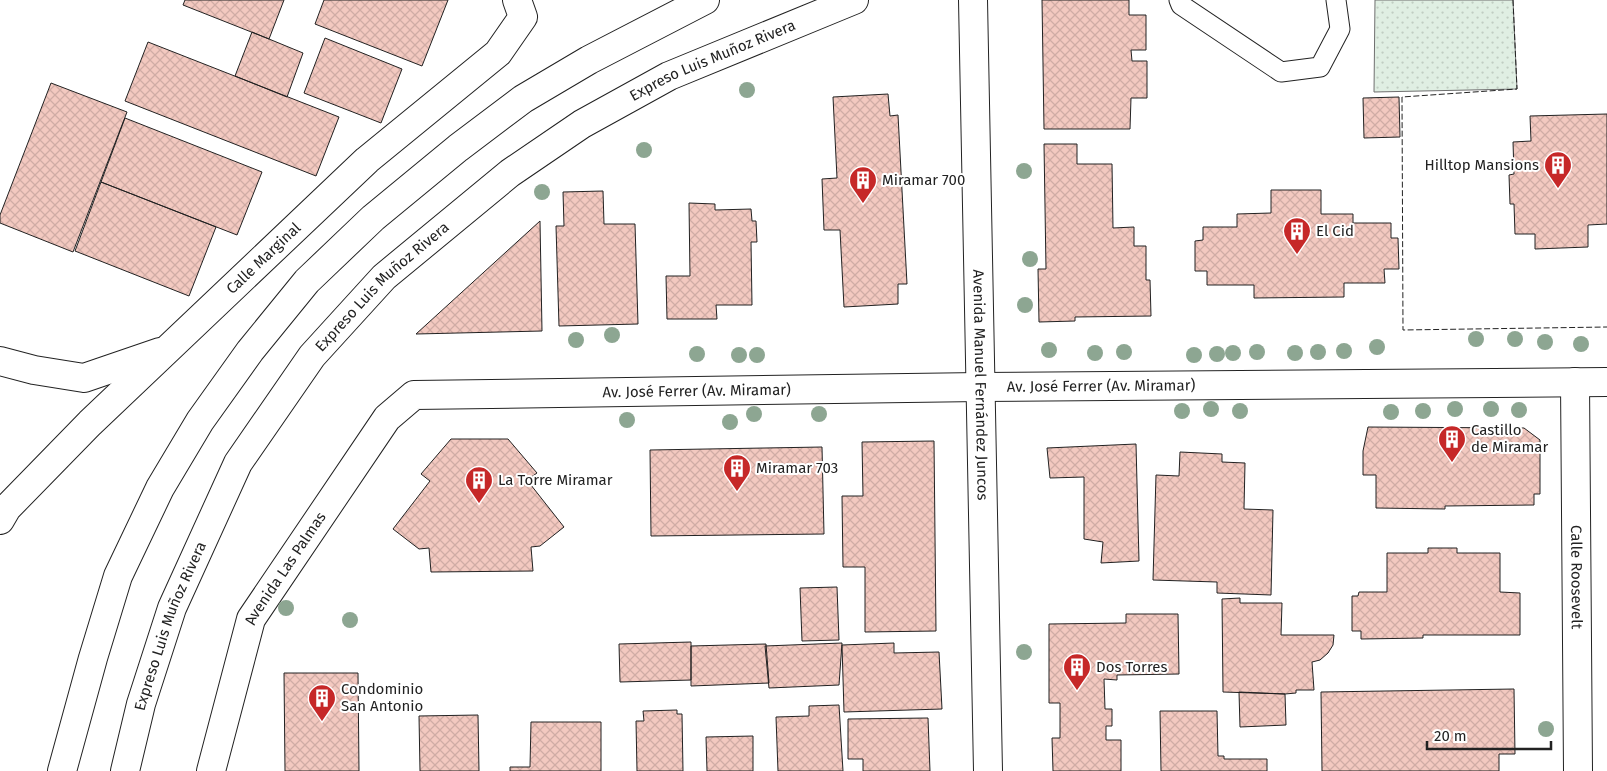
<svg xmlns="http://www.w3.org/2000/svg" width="1607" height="771" font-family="'Fira Sans',sans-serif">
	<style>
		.grass { fill: url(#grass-dots); stroke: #6f6f6f }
		.building { fill: url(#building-cross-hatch); stroke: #222 }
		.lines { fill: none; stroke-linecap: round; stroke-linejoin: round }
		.lane-casing { stroke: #222; stroke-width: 21 }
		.street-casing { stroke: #222; stroke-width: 30 }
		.secondary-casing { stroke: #222; stroke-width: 30 }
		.highway-casing { stroke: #222; stroke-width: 30 }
		.lane { stroke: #fff; stroke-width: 19 }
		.street { stroke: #fff; stroke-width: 28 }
		.secondary { stroke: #fff; stroke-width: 28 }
		.highway { stroke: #fff; stroke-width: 28 }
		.fence { stroke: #222; stroke-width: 1; stroke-dasharray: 6 2.5; stroke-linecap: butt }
		.tree { fill: #8da692 }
		.labels { text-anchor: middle; stroke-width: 4; stroke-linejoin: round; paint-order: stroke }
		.street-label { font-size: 15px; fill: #222; stroke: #fff }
		.poi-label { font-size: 15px; fill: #222; stroke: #fff; text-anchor: start }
	</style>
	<defs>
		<pattern id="grass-dots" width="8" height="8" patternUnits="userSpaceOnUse" patternTransform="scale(1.25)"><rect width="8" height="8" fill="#e0efe3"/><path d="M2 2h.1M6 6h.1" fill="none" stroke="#c0cdc2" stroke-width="1.8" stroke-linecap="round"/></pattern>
		<pattern id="building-cross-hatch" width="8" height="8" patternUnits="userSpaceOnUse" patternTransform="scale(1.25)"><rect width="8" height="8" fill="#f3c9c0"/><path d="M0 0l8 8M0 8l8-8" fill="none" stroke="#d0aca5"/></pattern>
	</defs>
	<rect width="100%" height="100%" fill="#fff"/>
	<path class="grass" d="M 1375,0 L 1513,0 L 1517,89 L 1374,92 Z"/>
	<path class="building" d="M 185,0 L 284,0 L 269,39 L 183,5 Z
		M 324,0 L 448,0 L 422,66 L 315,24 Z
		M 1042,0 L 1129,0 L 1129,15 L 1146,15 L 1146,50 L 1131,50 L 1132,61 L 1147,61 L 1147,98 L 1131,98 L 1130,129 L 1044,129 Z
		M 252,32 L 303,53 L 287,97 L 235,76 Z
		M 325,38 L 402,69 L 381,123 L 304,93 Z
		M 148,42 L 339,117 L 316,176 L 125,101 Z
		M 51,83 L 127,112 L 73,252 L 0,223 L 0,215 Z
		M 888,94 L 890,116 L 898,115 L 907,284 L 898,284 L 898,304 L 844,307 L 840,230 L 824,230 L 822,179 L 837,178 L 833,97 Z
		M 1399,97 L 1400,137 L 1364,138 L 1363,98 Z
		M 1607,114 L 1607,224 L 1588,225 L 1588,247 L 1535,249 L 1535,234 L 1515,234 L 1514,204 L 1510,204 L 1509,175 L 1514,174 L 1513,142 L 1531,141 L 1530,116 Z
		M 125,118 L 262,172 L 237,235 L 101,182 Z
		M 1044,144 L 1077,144 L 1077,164 L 1112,164 L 1113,228 L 1134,227 L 1134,246 L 1146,246 L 1146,280 L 1150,280 L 1151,316 L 1075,317 L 1075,321 L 1039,322 L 1038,269 L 1046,269 Z
		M 101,182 L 216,227 L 189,296 L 75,251 Z
		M 1271,190 L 1321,190 L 1321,214 L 1353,214 L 1353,223 L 1391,223 L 1391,238 L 1398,238 L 1399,269 L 1384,269 L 1385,283 L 1344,283 L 1344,297 L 1254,298 L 1254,285 L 1207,285 L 1207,271 L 1195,271 L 1195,241 L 1203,240 L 1203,227 L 1237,227 L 1237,214 L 1271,213 Z
		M 603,191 L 604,224 L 635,224 L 638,324 L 559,326 L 556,226 L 564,226 L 563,192 Z
		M 689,203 L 715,204 L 715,210 L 751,209 L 752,221 L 756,221 L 757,242 L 751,242 L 752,305 L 716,305 L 717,319 L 667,319 L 666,276 L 690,276 Z
		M 540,221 L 542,331 L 416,334 Z
		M 1368,427 L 1524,428 L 1540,440 L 1540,494 L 1534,494 L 1534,505 L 1445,506 L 1445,509 L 1376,508 L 1376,475 L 1363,475 L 1363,451 Z
		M 451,439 L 508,439 L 537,473 L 527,480 L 564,527 L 540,546 L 531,547 L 533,571 L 431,572 L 429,548 L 419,549 L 393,529 L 430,481 L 421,474 Z
		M 934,441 L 936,631 L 865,632 L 865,567 L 843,567 L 842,496 L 863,496 L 862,442 Z
		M 1136,444 L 1139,561 L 1101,563 L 1103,542 L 1084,539 L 1084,477 L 1050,478 L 1047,448 Z
		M 822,447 L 824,534 L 651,536 L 650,450 Z
		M 1180,452 L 1222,454 L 1222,462 L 1245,463 L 1244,509 L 1273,510 L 1271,595 L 1217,593 L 1217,582 L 1153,580 L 1156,475 L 1179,476 Z
		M 1428,548 L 1457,548 L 1457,553 L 1500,553 L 1500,592 L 1520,593 L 1520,635 L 1423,635 L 1423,638 L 1361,639 L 1361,631 L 1352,631 L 1352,596 L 1358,596 L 1359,592 L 1387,592 L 1387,553 L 1428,553 Z
		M 837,587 L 839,640 L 802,641 L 800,588 Z
		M 1240,598 L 1240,603 L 1282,603 L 1281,635 L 1334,635 L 1333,645 L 1328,653 L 1320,660 L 1312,662 L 1314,690 L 1296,690 L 1296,693 L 1285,694 L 1223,692 L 1222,599 Z
		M 1126,614 L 1178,614 L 1179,674 L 1117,675 L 1117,680 L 1104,679 L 1105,709 L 1112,709 L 1112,726 L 1106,726 L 1106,740 L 1121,740 L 1121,771 L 1053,771 L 1052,738 L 1060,738 L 1060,703 L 1049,703 L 1049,624 L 1126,623 Z
		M 691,642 L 691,680 L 620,682 L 619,644 Z
		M 842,643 L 839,685 L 769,688 L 765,646 Z
		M 894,643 L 894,653 L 939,652 L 942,709 L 844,712 L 842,645 Z
		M 766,644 L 769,683 L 691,686 L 691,646 Z
		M 284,673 L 358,673 L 359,771 L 285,771 Z
		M 1514,689 L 1515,754 L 1499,754 L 1499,771 L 1322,771 L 1321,692 Z
		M 1239,692 L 1285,694 L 1286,725 L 1240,727 Z
		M 839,705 L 843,771 L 778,771 L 776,717 L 809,716 L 809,706 Z
		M 677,710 L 677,714 L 682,714 L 683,771 L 637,771 L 636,721 L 644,721 L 643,711 Z
		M 1160,711 L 1217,711 L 1218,756 L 1224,756 L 1224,759 L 1267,759 L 1267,771 L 1161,771 Z
		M 478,715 L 479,771 L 420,771 L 419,716 Z
		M 928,718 L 930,771 L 863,771 L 863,759 L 848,759 L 848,719 Z
		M 531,722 L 601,722 L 601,771 L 510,771 L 510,767 L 530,767 Z
		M 753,736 L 753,771 L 707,771 L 706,737 Z"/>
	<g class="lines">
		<g class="lane-casing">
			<path id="lane" d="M 1179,0 L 1181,5 L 1281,72 L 1320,67 L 1340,29 L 1336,0"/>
		</g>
		<g class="street-casing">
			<g id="street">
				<path d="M 0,361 L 34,370 L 84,378 L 160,352"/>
				<path id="s1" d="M 1575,382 L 1578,771"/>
				<path id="s2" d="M 980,387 L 1607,382"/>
				<path id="s3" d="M 0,520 L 7,508 L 90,423 L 367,160 L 498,53 L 523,17 L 517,0"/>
			</g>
		</g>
		<g class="secondary-casing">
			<g id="secondary">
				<path id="s4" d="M 973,0 L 988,771"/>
				<path id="s5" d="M 211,771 L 251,619 L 387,418 L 414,395 L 980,387"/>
			</g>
		</g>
		<g class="highway-casing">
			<g id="highway">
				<path d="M 62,771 L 93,658 L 118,576 L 160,488 L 200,421 L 250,351 L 307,281 L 373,218 L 458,148 L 523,99 L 589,60 L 705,0"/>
				<path id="s6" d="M 125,771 L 141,704 L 172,608 L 238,463 L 312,356 L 384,277 L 510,173 L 582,124 L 669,76 L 854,0"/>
			</g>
		</g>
		<use href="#lane" class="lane"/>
		<use href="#street" class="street"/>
		<use href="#secondary" class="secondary"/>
		<use href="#highway" class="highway"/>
		<path class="fence" d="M 1513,0 L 1517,89 L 1402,97 L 1403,330 L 1607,327"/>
	</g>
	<g class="tree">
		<circle cx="747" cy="90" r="8"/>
		<circle cx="644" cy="150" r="8"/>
		<circle cx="1024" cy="171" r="8"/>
		<circle cx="542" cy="192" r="8"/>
		<circle cx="1030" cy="259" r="8"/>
		<circle cx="1025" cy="305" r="8"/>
		<circle cx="612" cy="335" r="8"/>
		<circle cx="1476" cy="339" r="8"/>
		<circle cx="1515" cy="339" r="8"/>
		<circle cx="576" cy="340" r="8"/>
		<circle cx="1545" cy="342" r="8"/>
		<circle cx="1581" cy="344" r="8"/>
		<circle cx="1377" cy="347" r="8"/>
		<circle cx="1049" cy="350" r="8"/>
		<circle cx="1344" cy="351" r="8"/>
		<circle cx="1124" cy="352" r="8"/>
		<circle cx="1257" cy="352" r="8"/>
		<circle cx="1318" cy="352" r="8"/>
		<circle cx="1095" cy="353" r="8"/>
		<circle cx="1233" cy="353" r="8"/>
		<circle cx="1295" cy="353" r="8"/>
		<circle cx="697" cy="354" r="8"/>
		<circle cx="1217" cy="354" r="8"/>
		<circle cx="739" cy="355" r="8"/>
		<circle cx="757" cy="355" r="8"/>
		<circle cx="1194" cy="355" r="8"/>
		<circle cx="1211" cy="409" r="8"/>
		<circle cx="1455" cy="409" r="8"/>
		<circle cx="1491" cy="409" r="8"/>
		<circle cx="1519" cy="410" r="8"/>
		<circle cx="1182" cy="411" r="8"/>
		<circle cx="1240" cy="411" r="8"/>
		<circle cx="1423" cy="411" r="8"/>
		<circle cx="1391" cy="412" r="8"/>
		<circle cx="754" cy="414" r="8"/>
		<circle cx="819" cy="414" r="8"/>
		<circle cx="627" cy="420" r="8"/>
		<circle cx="730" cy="422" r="8"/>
		<circle cx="286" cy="608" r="8"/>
		<circle cx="350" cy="620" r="8"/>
		<circle cx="1024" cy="652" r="8"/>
		<circle cx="1546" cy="729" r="8"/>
	</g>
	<defs>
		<g id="building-pin" transform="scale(1.4375)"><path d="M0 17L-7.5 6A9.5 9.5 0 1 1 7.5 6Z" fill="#c62828" stroke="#fff"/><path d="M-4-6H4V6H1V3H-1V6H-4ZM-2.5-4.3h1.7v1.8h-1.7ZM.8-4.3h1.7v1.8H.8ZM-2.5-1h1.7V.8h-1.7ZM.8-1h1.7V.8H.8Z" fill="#fff"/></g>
	</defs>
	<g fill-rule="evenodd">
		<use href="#building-pin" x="1558" y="165"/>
		<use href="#building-pin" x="863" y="180"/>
		<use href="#building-pin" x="1297" y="231"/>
		<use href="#building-pin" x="1452" y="439"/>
		<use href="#building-pin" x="737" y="468"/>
		<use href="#building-pin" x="479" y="480"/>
		<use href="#building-pin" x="1077" y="667"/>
		<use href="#building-pin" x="322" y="698"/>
	</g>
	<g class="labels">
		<g class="street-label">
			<text dy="5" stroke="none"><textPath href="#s6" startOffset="962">Expreso Luis Muñoz Rivera</textPath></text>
			<text dy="5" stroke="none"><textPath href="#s3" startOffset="372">Calle Marginal</textPath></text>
			<text dy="5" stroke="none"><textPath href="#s6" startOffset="558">Expreso Luis Muñoz Rivera</textPath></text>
			<text dy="5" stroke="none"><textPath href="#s4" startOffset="385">Avenida Manuel Fernández Juncos</textPath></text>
			<text dy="5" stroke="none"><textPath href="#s2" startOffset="121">Av. José Ferrer (Av. Miramar)</textPath></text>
			<text dy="5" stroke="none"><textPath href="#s5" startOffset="718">Av. José Ferrer (Av. Miramar)</textPath></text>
			<text dy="5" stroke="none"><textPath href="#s5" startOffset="218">Avenida Las Palmas</textPath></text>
			<text dy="5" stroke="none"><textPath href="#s1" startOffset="195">Calle Roosevelt</textPath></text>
			<text dy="5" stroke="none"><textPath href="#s6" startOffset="152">Expreso Luis Muñoz Rivera</textPath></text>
		</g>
		<g class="poi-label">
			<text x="1539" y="170" text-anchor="end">Hilltop Mansions</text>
			<text x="882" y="185">Miramar 700</text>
			<text x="1316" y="236">El Cid</text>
			<text x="1471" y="435">Castillo<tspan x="1471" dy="17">de Miramar</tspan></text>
			<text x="756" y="473">Miramar 703</text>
			<text x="498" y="485">La Torre Miramar</text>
			<text x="1096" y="672">Dos Torres</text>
			<text x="341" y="694">Condominio<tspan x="341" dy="17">San Antonio</tspan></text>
		</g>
	</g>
	<path d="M1427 741v8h124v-8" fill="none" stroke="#222222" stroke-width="2.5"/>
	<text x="1434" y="741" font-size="15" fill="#222222" stroke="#ffffff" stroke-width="4" paint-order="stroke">20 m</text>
</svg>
